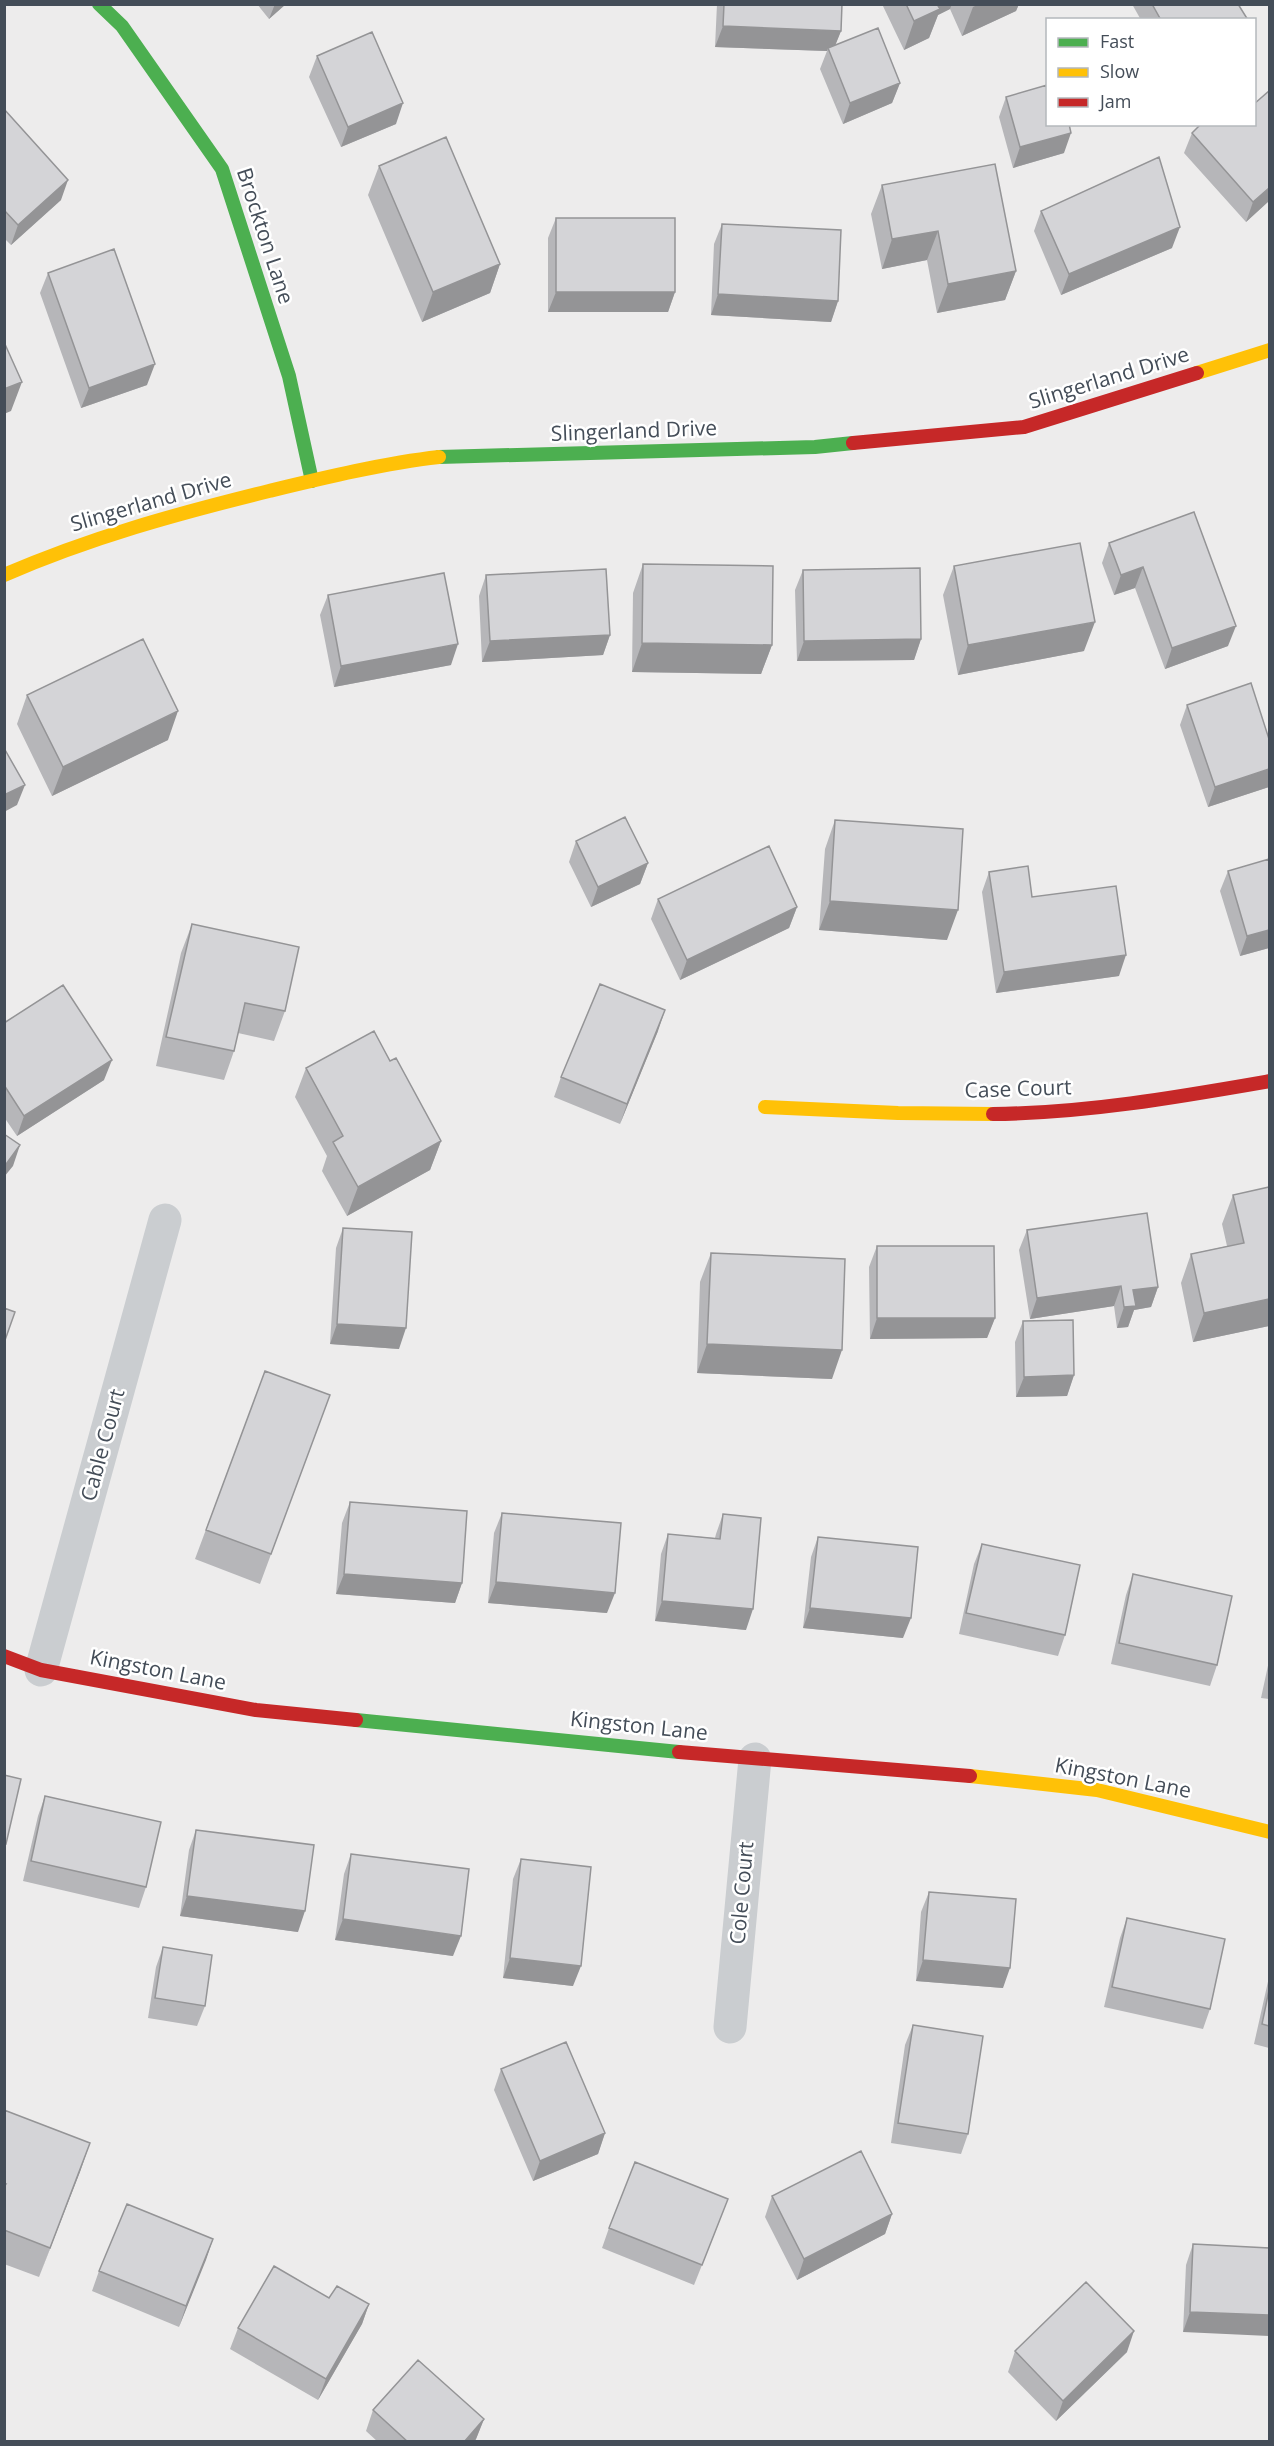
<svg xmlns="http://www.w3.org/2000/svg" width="1274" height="2446" font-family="'Open Sans',sans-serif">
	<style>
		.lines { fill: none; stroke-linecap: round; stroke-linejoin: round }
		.street { stroke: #cacdd0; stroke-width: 33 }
		.fast { stroke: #4caf50; stroke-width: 14 }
		.slow { stroke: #ffc107; stroke-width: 14 }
		.jam { stroke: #c62828; stroke-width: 14 }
		.wall { fill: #b6b6b9 }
		.shaded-wall { fill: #949496 }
		.building { fill: #d4d4d7; stroke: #949496; stroke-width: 1.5 }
		.labels { text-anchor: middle; stroke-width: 5; stroke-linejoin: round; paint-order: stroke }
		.street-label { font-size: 21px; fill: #444d58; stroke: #fff }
	</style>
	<rect width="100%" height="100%" fill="#edecec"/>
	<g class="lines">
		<path class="street" d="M 41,1670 L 165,1220
			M 730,2027 L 755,1759"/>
		<path class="fast" d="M 99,4 L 122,26 L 222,169 L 289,376 L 312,481
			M 439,457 L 815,447 L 853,443
			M 356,1720 L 679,1752"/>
		<path class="slow" d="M 1197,373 L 1270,350
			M 4,575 C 92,537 176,514 269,491 C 323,478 385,463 439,457
			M 765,1107 L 898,1113 L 993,1114
			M 970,1776 L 1097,1790 L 1270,1832"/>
		<path class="jam" d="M 853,443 L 1024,427 L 1197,373
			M 993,1114 C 1087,1113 1178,1097 1270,1081
			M 4,1656 L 41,1670 L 256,1710 L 356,1720
			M 679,1752 L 970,1776"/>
	</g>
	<path class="wall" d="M 257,4 L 286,4 L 269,19 Z
		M 717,4 L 842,4 L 841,31 L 835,45 L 900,83 L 892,103 L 843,124 L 820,69 L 827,51 L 715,47 Z
		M 882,4 L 1019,4 L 1016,11 L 962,36 L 950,9 L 938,15 L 929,38 L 904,50 Z
		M 1132,4 L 1238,4 L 1248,20 L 1141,20 Z
		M 317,56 L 396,124 L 341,147 L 309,77 Z
		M 1006,97 L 1064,153 L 1013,168 L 999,117 Z
		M 4,109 L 61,200 L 11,245 L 4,238 Z
		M 1254,124 L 1269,201 L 1246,222 L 1184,153 L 1192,133 Z
		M 379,166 L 500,264 L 490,293 L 422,322 L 368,195 Z
		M 882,185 L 1016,271 L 1005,300 L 937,313 L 927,260 L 882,269 L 871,214 Z
		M 1041,211 L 1172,248 L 1061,295 L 1034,231 Z
		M 556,218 L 675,292 L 668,312 L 548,312 L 548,238 Z
		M 722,224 L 838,301 L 831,322 L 711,315 L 714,244 Z
		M 48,273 L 147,385 L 81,408 L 40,293 Z
		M 1194,512 L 1228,646 L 1165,669 L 1135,588 L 1114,595 L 1102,563 L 1109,543 Z
		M 643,564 L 772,645 L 761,674 L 632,672 L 633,593 Z
		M 954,566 L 1084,651 L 958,675 L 943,595 Z
		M 803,570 L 921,639 L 914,660 L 797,661 L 795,590 Z
		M 486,575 L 610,635 L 603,655 L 482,662 L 479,596 Z
		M 328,595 L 451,665 L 334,687 L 320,615 Z
		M 27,695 L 168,740 L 52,796 L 17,724 Z
		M 1187,705 L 1269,739 L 1269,787 L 1208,807 L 1180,725 Z
		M 835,820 L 947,940 L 819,930 L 825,849 Z
		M 576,841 L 648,863 L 640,884 L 591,907 L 569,862 Z
		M 1228,871 L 1269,948 L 1240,956 L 1220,891 Z
		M 989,872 L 1032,897 L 1119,976 L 996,993 L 982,892 Z
		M 658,899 L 797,907 L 789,928 L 680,980 L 651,919 Z
		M 192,924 L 285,1011 L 274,1041 L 238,1033 L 234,1051 L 224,1080 L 156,1066 L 181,953 Z
		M 4,1023 L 104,1080 L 17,1136 L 4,1117 Z
		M 658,1031 L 620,1124 L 554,1097 L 561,1077 Z
		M 390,1061 L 441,1141 L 430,1170 L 347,1216 L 322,1171 L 327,1156 L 295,1097 L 306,1068 Z
		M 1269,1187 L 1269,1326 L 1193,1342 L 1181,1283 L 1191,1254 L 1227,1246 L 1222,1224 L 1233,1195 Z
		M 343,1228 L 399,1349 L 330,1344 L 336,1248 Z
		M 1027,1230 L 1158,1287 L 1151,1307 L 1134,1310 L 1128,1327 L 1117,1328 L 1114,1306 L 1030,1319 L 1019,1250 Z
		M 877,1246 L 995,1318 L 987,1338 L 870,1339 L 869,1267 Z
		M 711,1253 L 832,1379 L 697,1373 L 700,1282 Z
		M 1023,1321 L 1074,1375 L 1067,1396 L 1016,1397 L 1015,1342 Z
		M 265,1371 L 330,1395 L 260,1584 L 195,1559 Z
		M 350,1502 L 462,1583 L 455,1603 L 336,1594 L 342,1523 Z
		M 502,1513 L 607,1613 L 488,1603 L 494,1533 Z
		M 723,1514 L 746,1630 L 655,1621 L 661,1554 L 668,1534 L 715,1538 L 716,1534 Z
		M 818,1537 L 903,1638 L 803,1628 L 811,1557 Z
		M 982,1544 L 1065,1635 L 1058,1656 L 959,1634 L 974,1564 Z
		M 1133,1574 L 1217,1665 L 1210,1686 L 1111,1664 L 1126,1595 Z
		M 1269,1661 L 1269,1699 L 1261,1698 Z
		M 45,1796 L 146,1887 L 139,1908 L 23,1881 L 38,1816 Z
		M 196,1830 L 298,1932 L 180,1916 L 189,1850 Z
		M 351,1854 L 453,1956 L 335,1940 L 344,1874 Z
		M 521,1859 L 573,1986 L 503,1978 L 513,1879 Z
		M 929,1892 L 1003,1988 L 916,1981 L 921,1912 Z
		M 1127,1918 L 1210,2009 L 1203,2029 L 1104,2007 L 1120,1938 Z
		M 163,1947 L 205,2006 L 197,2026 L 148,2018 L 156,1967 Z
		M 1269,1977 L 1269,2048 L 1254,2044 Z
		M 913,2025 L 968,2134 L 961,2154 L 891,2143 L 905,2045 Z
		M 501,2069 L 605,2133 L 598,2154 L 533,2181 L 494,2090 Z
		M 4,2110 L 90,2143 L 39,2277 L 4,2264 Z
		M 772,2196 L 892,2214 L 885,2234 L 797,2280 L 765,2217 Z
		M 720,2220 L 694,2285 L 602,2248 L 609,2228 Z
		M 213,2239 L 179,2327 L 92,2291 L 99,2271 Z
		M 1193,2244 L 1269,2248 L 1183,2332 L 1186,2265 Z
		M 329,2298 L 369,2304 L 362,2324 L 318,2400 L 230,2349 L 238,2328 Z
		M 1015,2351 L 1127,2352 L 1056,2421 L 1008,2372 Z
		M 373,2410 L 484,2419 L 476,2439 L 474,2442 L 378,2442 L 366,2431 Z"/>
	<path class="shaded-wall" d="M 275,4 L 286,4 L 269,19 Z
		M 928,4 L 952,4 L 950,9 L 938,15 L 929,38 L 904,50 L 914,21 Z
		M 979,4 L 1019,4 L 1016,11 L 962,36 L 973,7 Z
		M 723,26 L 841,31 L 833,51 L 828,48 L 827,51 L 715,47 Z
		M 900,83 L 892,103 L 843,124 L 850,103 Z
		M 403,103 L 396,124 L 341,147 L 348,127 Z
		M 1071,133 L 1064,153 L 1013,168 L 1020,147 Z
		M 68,180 L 61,200 L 11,245 L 18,225 Z
		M 1269,188 L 1269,201 L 1246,222 L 1253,202 Z
		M 1180,227 L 1172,248 L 1061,295 L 1069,274 Z
		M 938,231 L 927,260 L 882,269 L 892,239 Z
		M 500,264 L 490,293 L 422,322 L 433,292 Z
		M 1016,271 L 1005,300 L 937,313 L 948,284 Z
		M 556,292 L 675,292 L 668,312 L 548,312 Z
		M 718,294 L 838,301 L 831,322 L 711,315 Z
		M 155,364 L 147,385 L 81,408 L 89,388 Z
		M 22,382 L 11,411 L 4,414 L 4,389 Z
		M 1143,567 L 1135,588 L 1114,595 L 1121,575 Z
		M 1095,622 L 1084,651 L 958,675 L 968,645 Z
		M 1236,626 L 1228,646 L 1165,669 L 1172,648 Z
		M 610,635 L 603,655 L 482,662 L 490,641 Z
		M 921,639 L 914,660 L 797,661 L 804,641 Z
		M 642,643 L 772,645 L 761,674 L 632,672 Z
		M 458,644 L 451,665 L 334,687 L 341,666 Z
		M 178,711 L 168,740 L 52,796 L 63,767 Z
		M 1269,769 L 1269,787 L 1208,807 L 1215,787 Z
		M 25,785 L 17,805 L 4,812 L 4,795 Z
		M 648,863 L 640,884 L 591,907 L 598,887 Z
		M 830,901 L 958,910 L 947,940 L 819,930 Z
		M 797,907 L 789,928 L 680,980 L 687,960 Z
		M 1269,930 L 1269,948 L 1240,956 L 1247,936 Z
		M 1126,955 L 1119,976 L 996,993 L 1004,972 Z
		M 665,1010 L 658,1031 L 620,1124 L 627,1104 Z
		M 112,1060 L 104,1080 L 17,1136 L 24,1116 Z
		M 441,1141 L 430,1170 L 347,1216 L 358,1187 Z
		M 20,1145 L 13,1166 L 4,1177 L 4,1167 Z
		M 1121,1286 L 1114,1306 L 1030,1319 L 1037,1298 Z
		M 1158,1287 L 1151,1307 L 1134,1310 L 1128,1327 L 1117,1328 L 1124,1307 L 1133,1290 Z
		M 1269,1299 L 1269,1326 L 1193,1342 L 1204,1313 Z
		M 877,1318 L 995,1318 L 987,1338 L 870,1339 Z
		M 337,1324 L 406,1328 L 399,1349 L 330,1344 Z
		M 707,1344 L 842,1350 L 832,1379 L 697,1373 Z
		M 1074,1375 L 1067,1396 L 1016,1397 L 1024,1377 Z
		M 344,1574 L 462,1583 L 455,1603 L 336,1594 Z
		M 496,1582 L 615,1593 L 607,1613 L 488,1603 Z
		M 662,1601 L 753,1609 L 746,1630 L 655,1621 Z
		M 810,1608 L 911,1618 L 903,1638 L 803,1628 Z
		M 187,1896 L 305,1911 L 298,1932 L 180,1916 Z
		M 343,1919 L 461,1936 L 453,1956 L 335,1940 Z
		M 510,1958 L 581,1966 L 573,1986 L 503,1978 Z
		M 923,1960 L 1010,1968 L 1003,1988 L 916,1981 Z
		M 605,2133 L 598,2154 L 533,2181 L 540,2161 Z
		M 90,2143 L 80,2172 L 39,2277 L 50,2248 Z
		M 892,2214 L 885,2234 L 797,2280 L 804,2259 Z
		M 213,2239 L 206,2260 L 179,2327 L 186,2306 Z
		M 369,2304 L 362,2324 L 318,2400 L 326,2379 Z
		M 1190,2312 L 1269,2315 L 1269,2336 L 1183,2332 Z
		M 1134,2331 L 1127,2352 L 1056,2421 L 1063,2401 Z
		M 484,2419 L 476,2439 L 474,2442 L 464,2442 Z"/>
	<path class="building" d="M 724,4 L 842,4 L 841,31 L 723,26 Z
		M 906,4 L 937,4 L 940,9 L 914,21 Z
		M 1152,4 L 1238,4 L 1248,20 L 1161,20 Z
		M 878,28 L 900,83 L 850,103 L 828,48 Z
		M 372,32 L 403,103 L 348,127 L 317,56 Z
		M 1047,85 L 1047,124 L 1069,124 L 1071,133 L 1020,147 L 1006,97 Z
		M 1269,91 L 1269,188 L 1253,202 L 1192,133 L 1201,124 L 1254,124 L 1254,104 Z
		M 4,109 L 68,180 L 18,225 L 4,210 Z
		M 446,137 L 500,264 L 433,292 L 379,166 Z
		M 1159,157 L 1180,227 L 1069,274 L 1041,211 Z
		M 995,164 L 1016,271 L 948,284 L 938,231 L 892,239 L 882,185 Z
		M 556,218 L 675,218 L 675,292 L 556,292 Z
		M 722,224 L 841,230 L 838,301 L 718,294 Z
		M 114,249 L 155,364 L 89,388 L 48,273 Z
		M 4,342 L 22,382 L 4,389 Z
		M 1194,512 L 1236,626 L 1172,648 L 1143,567 L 1121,575 L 1109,543 Z
		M 1080,543 L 1095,622 L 968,645 L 954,566 Z
		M 643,564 L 773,566 L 772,645 L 642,643 Z
		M 920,568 L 921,639 L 804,641 L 803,570 Z
		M 606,569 L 610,635 L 490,641 L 486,575 Z
		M 444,573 L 458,644 L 341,666 L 328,595 Z
		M 143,639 L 178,711 L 63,767 L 27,695 Z
		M 1251,683 L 1269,739 L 1269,769 L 1215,787 L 1187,705 Z
		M 4,748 L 25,785 L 4,795 Z
		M 625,817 L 648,863 L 598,887 L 576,841 Z
		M 835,820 L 963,829 L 958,910 L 830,901 Z
		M 769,846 L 797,907 L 687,960 L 658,899 Z
		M 1269,859 L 1269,930 L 1247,936 L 1228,871 Z
		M 1028,866 L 1032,897 L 1116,886 L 1126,955 L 1004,972 L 989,872 Z
		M 192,924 L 299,947 L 285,1011 L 245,1003 L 234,1051 L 166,1037 Z
		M 600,984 L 665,1010 L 627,1104 L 561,1077 Z
		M 63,985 L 112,1060 L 24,1116 L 4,1085 L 4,1023 Z
		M 374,1031 L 390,1061 L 396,1058 L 441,1141 L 358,1187 L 333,1142 L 343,1136 L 306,1068 Z
		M 4,1134 L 20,1145 L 4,1167 Z
		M 1269,1187 L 1269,1299 L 1204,1313 L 1191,1254 L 1244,1243 L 1233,1195 Z
		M 1147,1213 L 1158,1287 L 1133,1290 L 1136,1306 L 1124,1307 L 1121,1286 L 1037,1298 L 1027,1230 Z
		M 343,1228 L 412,1232 L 406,1328 L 337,1324 Z
		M 877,1246 L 994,1246 L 995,1318 L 877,1318 Z
		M 711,1253 L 845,1259 L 842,1350 L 707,1344 Z
		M 4,1308 L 15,1312 L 4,1343 Z
		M 1073,1320 L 1074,1375 L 1024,1377 L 1023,1321 Z
		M 265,1371 L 330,1395 L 271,1554 L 206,1530 Z
		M 350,1502 L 467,1511 L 462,1583 L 344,1574 Z
		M 502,1513 L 621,1523 L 615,1593 L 496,1582 Z
		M 723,1514 L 761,1518 L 753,1609 L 662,1601 L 668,1534 L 720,1539 Z
		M 818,1537 L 918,1547 L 911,1618 L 810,1608 Z
		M 982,1544 L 1080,1565 L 1065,1635 L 966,1613 Z
		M 1133,1574 L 1232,1596 L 1217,1665 L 1119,1643 Z
		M 4,1775 L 21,1779 L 6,1844 L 4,1843 Z
		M 45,1796 L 161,1822 L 146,1887 L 31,1861 Z
		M 196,1830 L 314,1845 L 305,1911 L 187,1896 Z
		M 351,1854 L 469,1869 L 461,1936 L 343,1919 Z
		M 521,1859 L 591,1867 L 581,1966 L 510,1958 Z
		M 929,1892 L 1016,1899 L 1010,1968 L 923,1960 Z
		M 1127,1918 L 1225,1939 L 1210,2009 L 1112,1987 Z
		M 163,1947 L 212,1955 L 205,2006 L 155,1998 Z
		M 1269,1990 L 1269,2026 L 1262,2024 Z
		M 913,2025 L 983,2036 L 968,2134 L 898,2123 Z
		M 566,2042 L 605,2133 L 540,2161 L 501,2069 Z
		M 4,2110 L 90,2143 L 50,2248 L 4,2230 L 4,2187 L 6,2184 L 4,2184 Z
		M 861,2151 L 892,2214 L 804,2259 L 772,2196 Z
		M 635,2162 L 728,2199 L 702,2265 L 609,2228 Z
		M 127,2204 L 213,2239 L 186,2306 L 99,2271 Z
		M 1193,2244 L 1269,2248 L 1269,2315 L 1190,2312 Z
		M 274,2266 L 329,2298 L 337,2286 L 369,2304 L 326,2379 L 238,2328 Z
		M 1086,2282 L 1134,2331 L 1063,2401 L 1015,2351 Z
		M 418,2360 L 484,2419 L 464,2442 L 408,2442 L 373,2410 Z"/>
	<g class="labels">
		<g class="street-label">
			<text transform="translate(265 236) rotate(72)" y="7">Brockton Lane</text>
			<text transform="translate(1109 378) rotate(-17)" y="7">Slingerland Drive</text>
			<text transform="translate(634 431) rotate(-2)" y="7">Slingerland Drive</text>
			<text transform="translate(151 502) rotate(-16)" y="7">Slingerland Drive</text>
			<text transform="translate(1018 1089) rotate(-2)" y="7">Case Court</text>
			<text transform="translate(103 1445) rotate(-75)" y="7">Cable Court</text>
			<text transform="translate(158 1670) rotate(11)" y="7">Kingston Lane</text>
			<text transform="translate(639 1726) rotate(6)" y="7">Kingston Lane</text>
			<text transform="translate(1123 1778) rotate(11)" y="7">Kingston Lane</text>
			<text transform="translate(742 1893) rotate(-85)" y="7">Cole Court</text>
		</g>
	</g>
	<rect width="1274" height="2446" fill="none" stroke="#444d58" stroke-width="12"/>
	<rect x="1046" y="18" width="210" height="108" fill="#ffffff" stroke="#b4b8bc" stroke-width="1.5"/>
	<rect x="1058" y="38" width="30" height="9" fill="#4caf50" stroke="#b4b8bc" stroke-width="1.5"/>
	<text x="1100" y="48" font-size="18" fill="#444d58">Fast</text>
	<rect x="1058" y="68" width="30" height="9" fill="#ffc107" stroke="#b4b8bc" stroke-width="1.5"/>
	<text x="1100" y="78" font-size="18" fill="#444d58">Slow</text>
	<rect x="1058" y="98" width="30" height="9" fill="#c62828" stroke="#b4b8bc" stroke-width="1.5"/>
	<text x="1100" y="108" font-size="18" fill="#444d58">Jam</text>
</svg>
